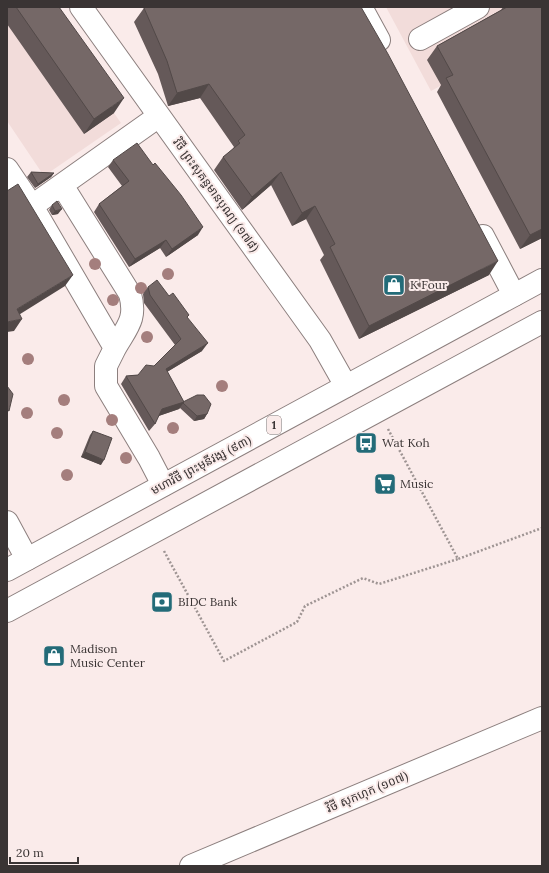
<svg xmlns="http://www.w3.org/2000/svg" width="549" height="873" font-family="Lora,'Noto Sans Khmer',serif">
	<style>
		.built { fill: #f2dcda }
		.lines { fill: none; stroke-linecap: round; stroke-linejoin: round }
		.minor-casing { stroke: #8c7f7e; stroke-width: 24 }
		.highway-casing { stroke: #8c7f7e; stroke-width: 24 }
		.path { stroke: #9e9493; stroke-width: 2.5; stroke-dasharray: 2 2; stroke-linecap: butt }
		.minor { stroke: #fff; stroke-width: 22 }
		.highway { stroke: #fff; stroke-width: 22 }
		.tree { fill: #a47e7d }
		.wall { fill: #655959 }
		.shaded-wall { fill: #524948 }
		.building { fill: #756867; stroke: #524948 }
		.labels { text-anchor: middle; stroke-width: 4; stroke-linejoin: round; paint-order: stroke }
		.shield { fill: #faebea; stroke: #746b6b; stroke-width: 1 }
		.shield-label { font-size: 11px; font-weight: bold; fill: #3a3434 }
		.street-label { font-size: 12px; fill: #3a3434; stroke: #faebea }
		.poi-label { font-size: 12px; fill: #3a3434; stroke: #faebea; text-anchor: start }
	</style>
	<rect width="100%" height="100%" fill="#faebea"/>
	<path class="built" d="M 7,7 L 114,113 L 121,123 L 44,176 L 7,121 Z
		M 386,7 L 542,7 L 542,31 L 431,91 Z"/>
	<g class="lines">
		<g class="minor-casing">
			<path id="minor" d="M 81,7 L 320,340 L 346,386
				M 361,7 L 379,40
				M 420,39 L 478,7
				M 159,116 L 32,206 L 115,348 L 106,366 L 106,386 L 149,458 L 163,485
				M 7,169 L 32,206
				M 62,185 L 130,294 C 137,319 127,327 115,348
				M 483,236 L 514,295
				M 7,522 L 27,559
				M 191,866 L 542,718"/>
		</g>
		<g class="highway-casing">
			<path id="highway" d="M 7,570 L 542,280
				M 7,611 L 542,322"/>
		</g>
		<path class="path" d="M 388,429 L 458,559 L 542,528
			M 164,551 L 224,661 L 297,622 L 305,606 L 363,578 L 379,584 L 458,559"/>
		<use href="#minor" class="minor"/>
		<use href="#highway" class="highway"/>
	</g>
	<g class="tree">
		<circle cx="95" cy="264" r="6"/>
		<circle cx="168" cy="274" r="6"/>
		<circle cx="141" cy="288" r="6"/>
		<circle cx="113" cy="300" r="6"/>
		<circle cx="147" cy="337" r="6"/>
		<circle cx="28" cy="359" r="6"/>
		<circle cx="222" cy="386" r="6"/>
		<circle cx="64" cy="400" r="6"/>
		<circle cx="27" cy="413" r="6"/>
		<circle cx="112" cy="420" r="6"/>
		<circle cx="173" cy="428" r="6"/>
		<circle cx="57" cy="433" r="6"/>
		<circle cx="126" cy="458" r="6"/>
		<circle cx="67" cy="475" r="6"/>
	</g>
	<path class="wall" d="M 7,7 L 59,7 L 114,113 L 84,134 L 7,24 Z
		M 503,7 L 542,7 L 542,238 L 520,249 L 437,92 L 441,85 L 427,60 L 437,46 L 501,10 Z
		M 144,8 L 489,275 L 359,339 L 320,260 L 324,255 L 306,219 L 292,226 L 271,185 L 242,210 L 214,170 L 223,157 L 232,150 L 234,147 L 200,98 L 168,106 L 158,74 L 134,22 Z
		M 113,160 L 198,235 L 166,257 L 160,248 L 129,267 L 94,212 L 99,204 L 122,186 L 108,167 Z
		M 31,172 L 54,173 L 51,177 L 35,188 L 27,177 Z
		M 52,205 L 58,214 L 52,215 L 49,210 Z
		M 148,287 L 187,318 L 202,351 L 167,372 L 184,402 L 207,414 L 204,419 L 194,421 L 180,408 L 179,409 L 158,416 L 155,424 L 149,431 L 121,384 L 126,376 L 138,375 L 154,366 L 175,345 L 144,303 L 143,294 Z
		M 93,431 L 101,465 L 81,457 L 90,435 Z"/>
	<path class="shaded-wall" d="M 209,84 L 200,98 L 168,106 L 177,93 Z
		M 124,98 L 114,113 L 84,134 L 94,119 Z
		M 281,172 L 271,185 L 242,210 L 252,197 Z
		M 54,173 L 51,177 L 35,188 L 38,184 Z
		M 315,206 L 306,219 L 292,226 L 302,213 Z
		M 62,209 L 58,214 L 52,215 L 55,211 Z
		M 203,227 L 198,235 L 166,257 L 172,249 Z
		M 542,229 L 542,238 L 520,249 L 530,235 Z
		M 166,240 L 160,248 L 129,267 L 135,259 Z
		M 498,261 L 489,275 L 359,339 L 369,326 Z
		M 73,275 L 65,286 L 9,321 L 17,309 Z
		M 22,319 L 14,331 L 7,332 L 7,322 Z
		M 208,343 L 202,351 L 160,376 L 166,369 Z
		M 184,402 L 179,409 L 156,417 L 162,409 Z
		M 207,414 L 204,419 L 194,421 L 197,416 Z
		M 85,452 L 104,460 L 101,465 L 81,457 Z"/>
	<path class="building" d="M 16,7 L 59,7 L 124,98 L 94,119 Z
		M 146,7 L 361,7 L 388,54 L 498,261 L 369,326 L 330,247 L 335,244 L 315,206 L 302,213 L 281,172 L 252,197 L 223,157 L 240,143 L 238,141 L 245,135 L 209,84 L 177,93 L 167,61 L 144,8 Z
		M 507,7 L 542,7 L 542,229 L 530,235 L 446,78 L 453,75 L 437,46 Z
		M 137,143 L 153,165 L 155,163 L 181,195 L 203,227 L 172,249 L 166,240 L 135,259 L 99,204 L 129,181 L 113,160 Z
		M 31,172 L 54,173 L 38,184 Z
		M 18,184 L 73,275 L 17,309 L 22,319 L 7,322 L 7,191 Z
		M 57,201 L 62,209 L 55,211 L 52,205 Z
		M 157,280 L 169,296 L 173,293 L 189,315 L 187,317 L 208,343 L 166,369 L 184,402 L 162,409 L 155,424 L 126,376 L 138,375 L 146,365 L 154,366 L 181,339 L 150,295 L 148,287 Z
		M 7,386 L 13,394 L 9,411 L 7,410 Z
		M 197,395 L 204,395 L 211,404 L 207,414 L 197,416 L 183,403 L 184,402 L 183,402 Z
		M 93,431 L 112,438 L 104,460 L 85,452 Z"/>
	<defs>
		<g id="shop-square" transform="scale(1.15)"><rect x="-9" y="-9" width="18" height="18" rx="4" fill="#236b78" stroke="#faebea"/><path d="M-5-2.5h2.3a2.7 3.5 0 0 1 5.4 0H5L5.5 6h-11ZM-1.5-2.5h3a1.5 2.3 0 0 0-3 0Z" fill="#fff"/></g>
		<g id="bus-square" transform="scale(1.15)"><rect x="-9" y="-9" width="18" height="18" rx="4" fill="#236b78" stroke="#faebea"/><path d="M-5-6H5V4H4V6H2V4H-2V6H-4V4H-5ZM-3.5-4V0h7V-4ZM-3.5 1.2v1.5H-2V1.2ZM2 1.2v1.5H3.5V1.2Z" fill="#fff"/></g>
		<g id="supermarket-square" transform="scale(1.15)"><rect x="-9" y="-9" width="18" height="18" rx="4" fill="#236b78" stroke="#faebea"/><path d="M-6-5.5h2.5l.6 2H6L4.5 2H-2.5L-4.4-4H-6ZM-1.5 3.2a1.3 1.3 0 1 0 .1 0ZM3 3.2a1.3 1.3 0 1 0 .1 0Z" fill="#fff"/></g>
		<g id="bank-square" transform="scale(1.15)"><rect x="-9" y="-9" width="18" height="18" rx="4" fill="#236b78" stroke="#faebea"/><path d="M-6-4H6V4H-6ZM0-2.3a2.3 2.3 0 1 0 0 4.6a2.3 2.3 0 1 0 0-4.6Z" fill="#fff"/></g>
	</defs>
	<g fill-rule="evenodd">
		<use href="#shop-square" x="394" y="285"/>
		<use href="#bus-square" x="366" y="443"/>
		<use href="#supermarket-square" x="385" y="484"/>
		<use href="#bank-square" x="162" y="602"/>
		<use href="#shop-square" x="54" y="656"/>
	</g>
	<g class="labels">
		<rect class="shield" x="267" y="416" width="14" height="18" rx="3"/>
		<g class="shield-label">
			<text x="274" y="429">1</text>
		</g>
		<g class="street-label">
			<text transform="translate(216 195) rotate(54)" y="4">វិថី ព្រះសុគន្ធមានបុណ្យ (១៧៨)</text>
			<text transform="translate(201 465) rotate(-28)" y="4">មហាវិថី ព្រះមុនីវង្ស (៩៣)</text>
			<text transform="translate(367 792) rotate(-23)" y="4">វិថី សុកហុក (១០៧)</text>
		</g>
		<g class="poi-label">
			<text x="410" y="289">K Four</text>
			<text x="382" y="447">Wat Koh</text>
			<text x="400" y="488">Music</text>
			<text x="178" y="606">BIDC Bank</text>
			<text x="70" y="653">Madison<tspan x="70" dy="14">Music Center</tspan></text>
		</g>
	</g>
	<rect width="549" height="873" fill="none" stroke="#3a3434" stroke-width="16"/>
	<path d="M10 857v6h68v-6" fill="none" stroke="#3a3434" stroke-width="2"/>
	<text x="16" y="857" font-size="12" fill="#3a3434" stroke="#faebea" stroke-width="3" paint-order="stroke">20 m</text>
</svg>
